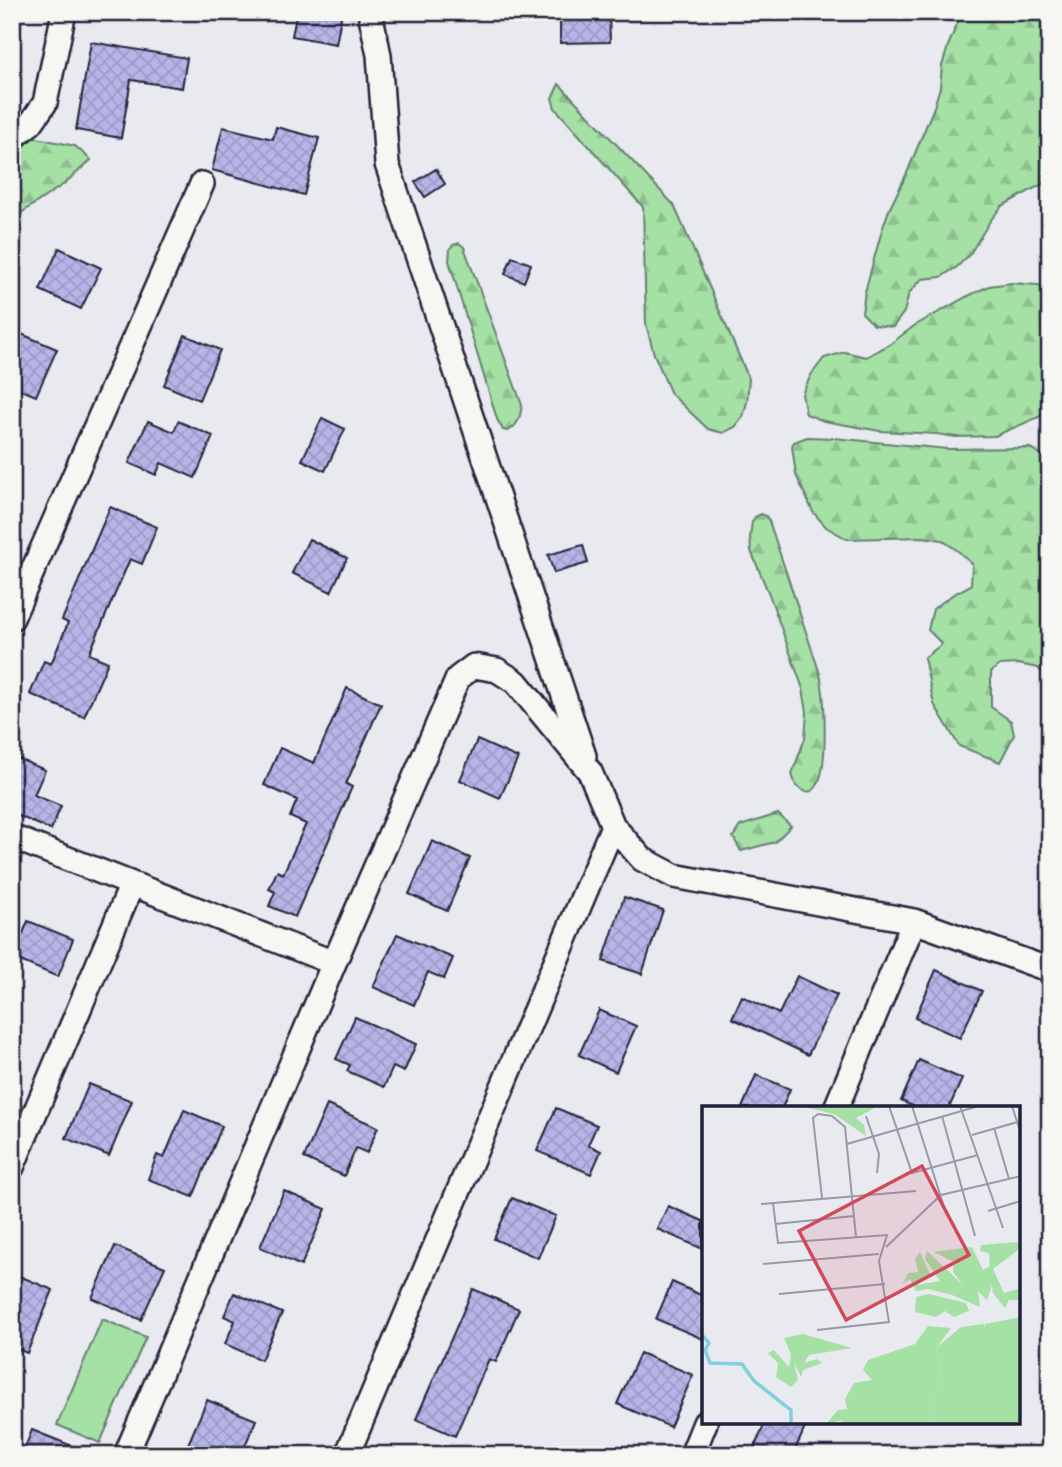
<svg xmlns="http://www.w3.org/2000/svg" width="1062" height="1467" font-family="'Playpen Sans',sans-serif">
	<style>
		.forest { fill: url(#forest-firs); stroke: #648170; stroke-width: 2 }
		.garden { fill: #a5e0a5; stroke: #648170; stroke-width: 2 }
		.building { fill: url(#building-cross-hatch); stroke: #22223b; stroke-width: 2 }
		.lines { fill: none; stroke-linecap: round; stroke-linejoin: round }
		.minor-casing { stroke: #22223b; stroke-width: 28 }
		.minor { stroke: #f6f6f2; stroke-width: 23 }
		.inset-river { fill: none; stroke: #82cfe1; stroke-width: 3.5 }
		.inset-road { fill: none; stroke: #9999a8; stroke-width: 2 }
		.view { fill: #d1495b; fill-opacity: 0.15; stroke: #d1495b; stroke-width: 3.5 }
		.inset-edge { fill: none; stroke: #22223b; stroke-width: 3.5 }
	</style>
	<defs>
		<pattern id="forest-firs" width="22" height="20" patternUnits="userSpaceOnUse" patternTransform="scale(1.75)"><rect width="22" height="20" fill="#a5e0a5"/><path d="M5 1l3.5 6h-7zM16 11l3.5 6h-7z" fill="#8ec08f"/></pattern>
		<pattern id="building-cross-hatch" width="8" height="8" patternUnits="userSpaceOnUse" patternTransform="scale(1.75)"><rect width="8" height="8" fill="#b6b5e7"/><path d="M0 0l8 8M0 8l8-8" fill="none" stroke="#9c9bc7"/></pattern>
	</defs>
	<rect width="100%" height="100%" fill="#e9e9f0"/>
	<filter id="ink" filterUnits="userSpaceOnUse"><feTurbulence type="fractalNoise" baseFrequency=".0143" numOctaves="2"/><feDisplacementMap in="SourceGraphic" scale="14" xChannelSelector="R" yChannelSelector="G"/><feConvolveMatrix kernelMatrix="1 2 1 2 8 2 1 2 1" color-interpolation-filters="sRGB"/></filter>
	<g filter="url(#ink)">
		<path class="forest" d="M 962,12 L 1050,12 L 1050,180 L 1002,206 L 990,221 L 970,254 L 957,267 L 941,277 L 922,279 L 909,293 L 904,312 L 893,327 L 874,325 L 862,313 L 865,292 L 882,230 L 889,210 L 907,173 L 934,107 L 940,87 L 942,66 L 948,46 Z
			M 559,84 L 674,205 L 749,379 L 747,402 L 743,417 L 735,427 L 723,433 L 708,429 L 671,394 L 654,354 L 646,324 L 643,207 L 555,108 L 552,98 Z
			M 32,137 L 75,146 L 91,160 L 64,184 L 12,219 L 12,163 Z
			M 459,243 L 464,247 L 522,405 C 520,417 519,425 508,431 L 503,430 L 497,419 L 449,261 L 450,249 L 453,245 Z
			M 1011,283 L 1038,285 L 1050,288 L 1050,412 L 995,436 L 956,437 L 937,434 L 880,431 L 824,421 L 806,414 L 802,394 L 811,375 L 824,358 L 845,352 L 866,357 L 889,345 L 914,326 L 966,297 L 989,286 Z
			M 807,437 L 834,438 L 947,449 L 1030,448 C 1056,462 1043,462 1045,483 C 1046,487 1048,491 1050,495 L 1050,681 L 1038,668 L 1018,664 L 1000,665 L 991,672 L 991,707 L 1011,721 L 1014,735 L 1000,762 L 959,746 L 934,704 L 924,658 L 942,644 L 928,630 L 933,609 L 952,595 L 971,585 L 972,564 L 958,551 L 942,540 L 923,537 L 847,539 L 826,527 L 813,512 L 796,475 L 792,446 L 794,442 Z
			M 761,514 L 766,516 L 769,521 L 820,674 C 825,697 829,769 816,787 C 812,792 811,791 806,792 L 796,786 L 792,774 L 805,738 L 807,712 L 803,689 L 769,594 L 751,551 L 750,537 L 752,522 L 755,517 Z
			M 778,814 L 791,826 L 775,842 L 741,851 L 733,837 L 740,826 Z"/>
		<path class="garden" d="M 102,1319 L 146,1337 L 100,1443 L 57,1425 Z"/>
		<path class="building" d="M 297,12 L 342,12 L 336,44 L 292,36 Z
			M 560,12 L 609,12 L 610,42 L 560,43 Z
			M 91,42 L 187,58 L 182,88 L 131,80 L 121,138 L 76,130 Z
			M 223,127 L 273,139 L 276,127 L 319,138 L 304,195 L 212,170 Z
			M 436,169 L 445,184 L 425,197 L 415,182 Z
			M 59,248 L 101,268 L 81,309 L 40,290 Z
			M 512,257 L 531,264 L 524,282 L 505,274 Z
			M 12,330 L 57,349 L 36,396 L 12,386 Z
			M 185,335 L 220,350 L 199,400 L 164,385 Z
			M 322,418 L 345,429 L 325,471 L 302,460 Z
			M 148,421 L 174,432 L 178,421 L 213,436 L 195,478 L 161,463 L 156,475 L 129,463 Z
			M 110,507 L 157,527 L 142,564 L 130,559 L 89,654 L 108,662 L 84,717 L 30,694 L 44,661 L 51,664 L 68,623 L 62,620 Z
			M 309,539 L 347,558 L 331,592 L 292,573 Z
			M 583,545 L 588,563 L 554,573 L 548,555 Z
			M 347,688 L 381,704 L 346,784 L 352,787 L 295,917 L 269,906 L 275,892 L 269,889 L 277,871 L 283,874 L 306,824 L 290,817 L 297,800 L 264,785 L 280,748 L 314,763 Z
			M 477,740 L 518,758 L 500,798 L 460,780 Z
			M 12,756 L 45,770 L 34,795 L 61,806 L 51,830 L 12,813 Z
			M 432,841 L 470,858 L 447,911 L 409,894 Z
			M 624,897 L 663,910 L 642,974 L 603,961 Z
			M 28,921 L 73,939 L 58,977 L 13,958 Z
			M 397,934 L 453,958 L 444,979 L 428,972 L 414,1005 L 373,987 Z
			M 936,970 L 982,991 L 960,1038 L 915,1018 Z
			M 797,976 L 837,995 L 808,1055 L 732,1018 L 742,996 L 779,1014 Z
			M 599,1010 L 636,1026 L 616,1072 L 579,1055 Z
			M 355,1017 L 416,1044 L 404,1072 L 393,1067 L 384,1087 L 347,1071 L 350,1065 L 336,1059 Z
			M 919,1060 L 962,1079 L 949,1108 L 917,1108 L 901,1101 Z
			M 756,1075 L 790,1089 L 782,1108 L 742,1108 Z
			M 89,1084 L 132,1101 L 109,1156 L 66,1138 Z
			M 327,1105 L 378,1127 L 367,1153 L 356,1148 L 344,1176 L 304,1158 Z
			M 556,1108 L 597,1125 L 588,1145 L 601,1151 L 591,1174 L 537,1151 Z
			M 184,1110 L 222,1126 L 193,1197 L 148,1179 L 157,1155 L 164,1158 Z
			M 284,1191 L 326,1209 L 301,1266 L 260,1247 Z
			M 512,1198 L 556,1216 L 538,1258 L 494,1239 Z
			M 668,1206 L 703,1221 L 703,1249 L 657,1229 Z
			M 115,1246 L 165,1267 L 141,1320 L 92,1298 Z
			M 12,1273 L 53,1290 L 27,1353 L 12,1347 Z
			M 672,1282 L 703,1296 L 703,1339 L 656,1319 Z
			M 473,1289 L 519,1309 L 496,1362 L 489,1359 L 455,1436 L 416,1419 Z
			M 234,1293 L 282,1313 L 261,1360 L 225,1344 L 235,1321 L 224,1316 Z
			M 640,1353 L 693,1375 L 670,1427 L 617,1404 Z
			M 207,1400 L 256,1420 L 241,1455 L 200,1455 L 186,1449 Z
			M 765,1423 L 807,1423 L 793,1455 L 751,1455 Z
			M 32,1430 L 92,1454 L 92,1455 L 22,1455 Z"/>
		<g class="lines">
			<g class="minor-casing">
				<path id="minor" d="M 370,12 L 379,55 L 387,164 L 584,756
					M 12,135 L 17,134 L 31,123 L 45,103 L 64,12
					M 12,618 L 202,184
					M 12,837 L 334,963
					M 836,1108 L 914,921
					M 12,1167 L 132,884
					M 126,1455 L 334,963 L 458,678 L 474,666 L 497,670 L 516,682 L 590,772 L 613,826 L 642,859 L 674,876 L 914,921 L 1050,970
					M 347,1455 L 613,826
					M 692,1455 L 705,1423"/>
			</g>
			<use href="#minor" class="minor"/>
		</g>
	</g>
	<g transform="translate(702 1106)">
		<rect width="318" height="318" fill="#e9e9f0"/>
		<path d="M 137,0 L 176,0 L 154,12 L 162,19 L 164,30 L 132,8 L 102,1 ZM 316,136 L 316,144 L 291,163 L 302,187 L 318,182 L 318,194 L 307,194 L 303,202 L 291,187 L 290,179 L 285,194 L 276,185 L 278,201 L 250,189 L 226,183 L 214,185 L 208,173 L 201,178 L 206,167 L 216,166 L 213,153 L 218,146 L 228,168 L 215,179 L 238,175 L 223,153 L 225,145 L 261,179 L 251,166 L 252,156 L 232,146 L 270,141 L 281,164 L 288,160 L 287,147 L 278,145 L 279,139 ZM 227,188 L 264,197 L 267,205 L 252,211 L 243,205 L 234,211 L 213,206 L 214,191 ZM 226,220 L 249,222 L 235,241 L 240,277 L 230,295 L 234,318 L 138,318 L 140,314 L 123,319 L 136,304 L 145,303 L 143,293 L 152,277 L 170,274 L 161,264 L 166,254 L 213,238 ZM 101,228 L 150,242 L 107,249 L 102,257 L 115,253 L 120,257 L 101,264 L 99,271 L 92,256 L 96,274 L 89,281 L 74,271 L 76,257 L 66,247 L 72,244 L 87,261 L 89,248 L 82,232 Z" fill="#a5e0a5"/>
		<path d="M 318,211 L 318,318 L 234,318 L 230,295 L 240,277 L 235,241 L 259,221 L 282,218 L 283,223 L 283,218 Z" fill="#a5e0a5"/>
		<path class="inset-river" d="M 0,229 L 7,237 L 3,244 L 8,257 L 40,258 L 52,275 L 89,304 L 89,319"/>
		<path class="inset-road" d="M 187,0 L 210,67 L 276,49M 210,0 L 243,104M 258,0 L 301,122M 310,0 L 319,28M 164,10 L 177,48 L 175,67M 240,10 L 273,130M 292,22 L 307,73M 270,29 L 319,15M 145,38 L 277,0M 120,92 L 111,12 L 116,8 L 130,10 L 143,21 L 154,131M 71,97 L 76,137 L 185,129 L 177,155 L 187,216 L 115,224M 59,98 L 214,85M 286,105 L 319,95M 73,118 L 152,110M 184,141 L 239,89 L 319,70M 61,158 L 177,148M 77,188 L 183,178"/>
		<path class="view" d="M 220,60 L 267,149 L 144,214 L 97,125 Z"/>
		<rect width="318" height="318" class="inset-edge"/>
	</g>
	<rect width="1062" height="1467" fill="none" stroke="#f6f6f2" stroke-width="42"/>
	<rect x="21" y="21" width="1020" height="1425" fill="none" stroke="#22223b" stroke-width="2.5" filter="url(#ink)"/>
</svg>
